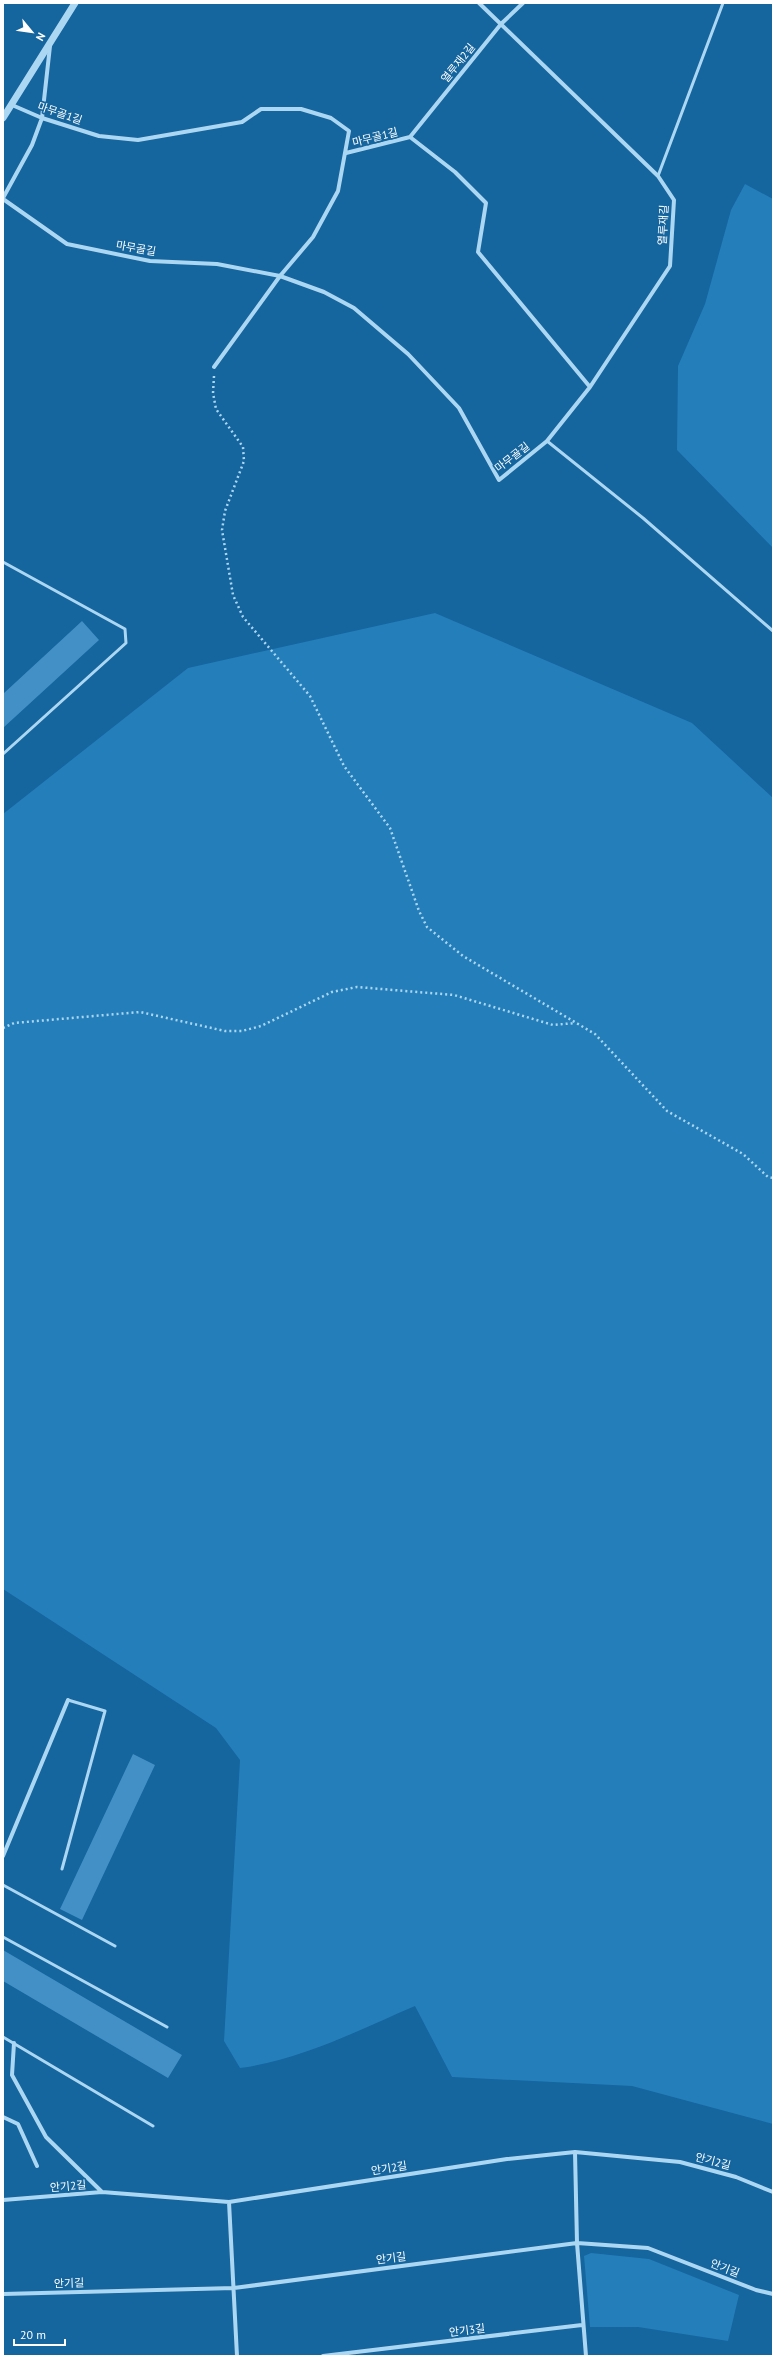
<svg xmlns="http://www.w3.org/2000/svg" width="776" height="2359" font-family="'PT Sans','Noto Sans KR',sans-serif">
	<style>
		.green { fill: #247eba }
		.building { fill: #4290c5 }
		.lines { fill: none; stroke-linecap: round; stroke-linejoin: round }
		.path { stroke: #acd7f3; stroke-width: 2.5; stroke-dasharray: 2 3; stroke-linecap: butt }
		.service { stroke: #acd7f3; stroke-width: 3 }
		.minor { stroke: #acd7f3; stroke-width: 4 }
		.tertiary { stroke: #acd7f3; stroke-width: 7 }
		.labels { text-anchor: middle; stroke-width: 3.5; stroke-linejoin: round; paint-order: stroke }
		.street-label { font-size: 11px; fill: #fff; stroke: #15659e }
	</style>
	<rect width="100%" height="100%" fill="#15659e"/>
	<path class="green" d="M 745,184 L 773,199 L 773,548 L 677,450 L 678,366 L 705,304 L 731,210 Z
		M 435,613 L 692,723 L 773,798 L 773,2124 L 632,2086 L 452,2077 L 415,2006 C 359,2030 301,2060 240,2068 L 224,2041 L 240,1760 L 216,1728 L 3,1589 L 3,814 L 188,668 Z
		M 591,2253 L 649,2259 L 739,2295 L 728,2341 L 638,2327 L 590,2327 L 584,2256 Z"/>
	<path class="building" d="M 82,621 L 99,640 L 3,728 L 3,694 Z
		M 133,1754 L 155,1765 L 82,1920 L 60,1909 Z
		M 3,1950 L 182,2055 L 168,2078 L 3,1981 Z"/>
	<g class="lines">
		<path class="path" d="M 214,376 L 213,393 L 216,409 L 243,447 L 244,461 L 225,511 L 222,530 L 233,595 L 243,617 L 310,696 L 344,766 L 390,828 L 419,911 L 427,927 L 463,956 L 595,1034 L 667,1111 L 743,1154 L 768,1177 L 773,1178
			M 3,1028 L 14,1023 L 140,1012 L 225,1031 L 242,1031 L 261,1026 L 332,992 L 357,987 L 454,995 L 553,1025 L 575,1023"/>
		<path class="service" d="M 658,176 L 723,3
			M 547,441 L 643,518 L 773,631
			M 3,562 L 125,629 L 126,643 L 3,754
			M 62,1869 L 105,1711 L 68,1700
			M 3,1885 L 115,1946
			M 3,1937 L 167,2027
			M 3,2037 L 153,2126"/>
		<path class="minor" d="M 12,105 L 42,118 L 99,136 L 138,140 L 242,122 L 261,109 L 301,109 L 331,118 L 349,131 L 338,191 L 313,237 L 280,276 L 214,367
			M 410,137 L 455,172 L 486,203 L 478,252 L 590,387
			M 410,137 L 501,24 L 523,3
			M 346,153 L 410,137
			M 3,198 L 32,145 L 42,118 L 50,46
			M 3,199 L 67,244 L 150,261 L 217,264 L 280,276 L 324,292 L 354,308 L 408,354 L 459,408 L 499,480 L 547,441 L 590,387 L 670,266 L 674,200 L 658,176 L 479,3
			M 3,1856 L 68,1700
			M 14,2043 L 12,2075 L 46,2137 L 102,2192
			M 3,2117 L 18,2124 L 37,2166
			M 575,2152 L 577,2243 L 586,2356
			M 3,2200 L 102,2192 L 229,2202 L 507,2159 L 575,2152 L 680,2162 L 736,2177 L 773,2192
			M 229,2202 L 237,2356
			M 3,2294 L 234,2288 L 577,2243 L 648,2248 L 756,2290 L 773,2294
			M 323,2356 L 582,2325"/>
		<path class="tertiary" d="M 3,118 L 75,3"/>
	</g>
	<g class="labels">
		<g class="street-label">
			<text transform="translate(458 63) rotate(-51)" y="4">열루재2길</text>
			<text transform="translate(60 113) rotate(19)" y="4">마무골1길</text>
			<text transform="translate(375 137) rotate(-14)" y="4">마무골1길</text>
			<text transform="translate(663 225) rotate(-87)" y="4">열루재길</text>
			<text transform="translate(136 248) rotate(10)" y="4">마무골길</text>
			<text transform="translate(512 457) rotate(-38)" y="4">마무골길</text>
			<text transform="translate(713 2161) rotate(15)" y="4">안기2길</text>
			<text transform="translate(389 2168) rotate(-9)" y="4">안기2길</text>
			<text transform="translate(68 2186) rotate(-5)" y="4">안기2길</text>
			<text transform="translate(391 2258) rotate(-7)" y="4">안기길</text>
			<text transform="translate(725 2268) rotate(21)" y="4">안기길</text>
			<text transform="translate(69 2283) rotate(-2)" y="4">안기길</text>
			<text transform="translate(467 2330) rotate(-7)" y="4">안기3길</text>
		</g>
	</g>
	<rect width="776" height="2359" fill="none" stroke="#ffffff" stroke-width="8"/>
	<g transform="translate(32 32) rotate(119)" stroke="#15659e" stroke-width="3" paint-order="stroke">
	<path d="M0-3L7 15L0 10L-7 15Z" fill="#ffffff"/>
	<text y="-6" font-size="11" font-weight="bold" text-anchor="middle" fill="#ffffff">N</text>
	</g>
	<path d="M14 2339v6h51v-6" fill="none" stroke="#ffffff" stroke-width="2"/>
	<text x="20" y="2339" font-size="12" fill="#ffffff" stroke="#15659e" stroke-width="3" paint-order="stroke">20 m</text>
</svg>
